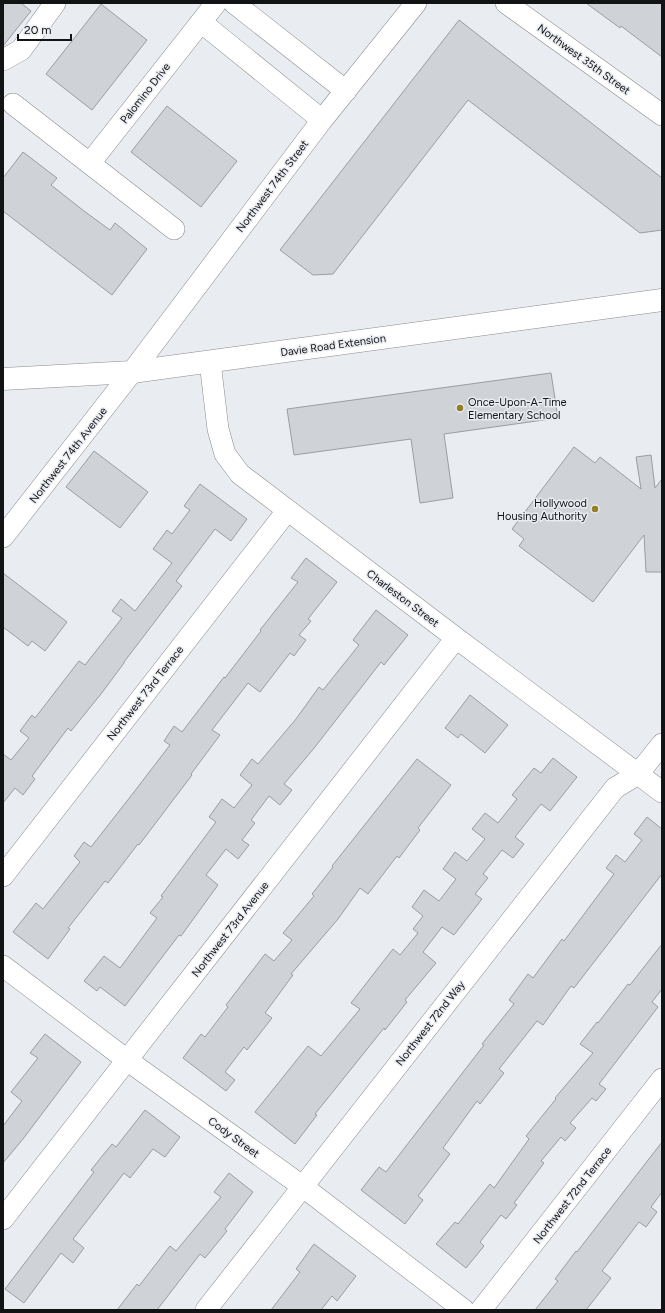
<svg xmlns="http://www.w3.org/2000/svg" width="665" height="1313" font-family="Figtree,sans-serif">
	<style>
		.building { fill: #cfd2d6; stroke: #9a9da1 }
		.lines { fill: none; stroke-linecap: round; stroke-linejoin: round }
		.minor-casing { stroke: #888b8f; stroke-width: 22 }
		.major-casing { stroke: #888b8f; stroke-width: 23 }
		.minor { stroke: #fff; stroke-width: 21 }
		.major { stroke: #fff; stroke-width: 22 }
		.poi-dot { fill: #947e26; stroke: #e9ecf0; stroke-width: 1.5 }
		.labels { text-anchor: middle; stroke-width: 3; stroke-linejoin: round; paint-order: stroke }
		.street-label { font-size: 11px; fill: #121315; stroke: #e9ecf0 }
		.poi-label { font-size: 11px; fill: #121315; stroke: #e9ecf0; text-anchor: start }
	</style>
	<rect width="100%" height="100%" fill="#e9ecf0"/>
	<path class="building" d="M 3,3 L 21,3 L 31,11 L 3,46 Z
		M 586,3 L 662,3 L 662,57 L 621,26 L 620,28 Z
		M 101,4 L 147,40 L 92,110 L 46,74 Z
		M 459,20 L 662,178 L 662,230 L 640,233 L 468,100 L 333,274 L 313,275 L 280,250 Z
		M 167,106 L 237,161 L 201,207 L 131,152 Z
		M 23,152 L 57,178 L 51,185 L 84,211 L 110,230 L 115,223 L 147,249 L 112,295 L 3,211 L 3,178 Z
		M 551,373 L 558,418 L 444,434 L 453,498 L 420,503 L 411,439 L 294,455 L 287,409 Z
		M 574,447 L 595,463 L 600,457 L 641,489 L 636,457 L 651,455 L 655,488 L 662,479 L 662,572 L 646,572 L 644,535 L 593,602 L 519,546 L 524,539 L 512,529 Z
		M 94,451 L 148,492 L 120,528 L 66,487 Z
		M 200,484 L 247,519 L 231,541 L 215,529 L 176,581 L 182,586 L 124,662 L 124,663 L 101,694 L 71,731 L 68,728 L 32,776 L 35,779 L 23,795 L 15,788 L 3,803 L 3,754 L 11,760 L 29,738 L 20,731 L 32,715 L 35,718 L 79,661 L 85,665 L 122,618 L 112,611 L 121,599 L 135,611 L 172,563 L 153,549 L 167,530 L 172,534 L 190,510 L 184,506 Z
		M 306,558 L 337,582 L 308,619 L 311,621 L 299,635 L 306,640 L 294,656 L 290,653 L 260,692 L 248,683 L 212,730 L 220,735 L 191,774 L 192,775 L 139,845 L 138,844 L 108,883 L 105,881 L 68,928 L 70,929 L 48,959 L 13,932 L 36,903 L 43,909 L 80,862 L 74,856 L 84,842 L 91,847 L 134,792 L 170,745 L 164,741 L 174,726 L 182,732 L 224,677 L 225,678 L 261,631 L 260,630 L 298,582 L 291,578 Z
		M 3,573 L 67,622 L 45,651 L 32,641 L 28,646 L 3,627 Z
		M 376,610 L 408,635 L 384,665 L 381,662 L 315,747 L 284,784 L 292,790 L 280,805 L 269,796 L 251,820 L 255,823 L 242,840 L 249,845 L 238,859 L 226,849 L 206,875 L 218,885 L 181,936 L 179,935 L 125,1006 L 100,987 L 97,991 L 84,981 L 104,956 L 120,968 L 157,918 L 150,913 L 163,897 L 161,896 L 216,822 L 209,817 L 222,799 L 234,808 L 252,785 L 240,775 L 252,759 L 258,764 L 296,719 L 319,687 L 323,690 L 359,645 L 353,640 Z
		M 470,695 L 508,725 L 485,753 L 461,734 L 458,738 L 445,728 Z
		M 553,758 L 577,777 L 550,811 L 541,804 L 515,837 L 524,844 L 513,858 L 502,850 L 483,874 L 488,878 L 475,894 L 482,899 L 454,935 L 442,927 L 423,952 L 436,963 L 405,1000 L 407,1002 L 385,1030 L 384,1028 L 315,1114 L 317,1115 L 295,1144 L 255,1112 L 308,1046 L 321,1056 L 360,1009 L 351,1003 L 393,949 L 400,955 L 418,933 L 413,929 L 423,916 L 412,907 L 424,890 L 439,901 L 456,879 L 443,869 L 455,852 L 467,861 L 485,839 L 472,829 L 485,813 L 498,823 L 517,799 L 512,795 L 534,768 L 541,773 Z
		M 417,759 L 451,785 L 418,828 L 420,830 L 399,858 L 397,856 L 368,894 L 360,888 L 338,919 L 291,974 L 293,975 L 265,1013 L 272,1018 L 247,1050 L 244,1047 L 225,1072 L 235,1080 L 226,1091 L 183,1058 L 201,1034 L 205,1037 L 228,1007 L 226,1005 L 265,954 L 274,961 L 292,940 L 283,933 L 314,896 L 312,894 L 333,867 L 332,866 Z
		M 647,817 L 662,829 L 662,874 L 574,988 L 571,986 L 543,1025 L 537,1021 L 499,1069 L 504,1073 L 480,1104 L 477,1101 L 443,1148 L 450,1154 L 418,1196 L 423,1200 L 405,1224 L 361,1190 L 379,1167 L 386,1172 L 484,1045 L 482,1044 L 514,1004 L 509,1000 L 528,974 L 533,978 L 562,939 L 564,941 L 614,874 L 606,868 L 616,855 L 625,862 L 642,840 L 634,834 Z
		M 662,944 L 662,989 L 652,1002 L 658,1007 L 599,1084 L 606,1089 L 596,1101 L 592,1098 L 570,1123 L 576,1128 L 565,1141 L 561,1137 L 541,1161 L 544,1163 L 514,1203 L 517,1205 L 506,1219 L 501,1215 L 480,1242 L 484,1246 L 466,1268 L 436,1244 L 455,1222 L 458,1224 L 490,1184 L 494,1188 L 529,1139 L 526,1136 L 556,1099 L 555,1098 L 593,1053 L 580,1044 L 597,1022 L 598,1023 L 628,984 L 630,985 Z
		M 45,1034 L 81,1062 L 23,1139 L 3,1163 L 3,1126 L 22,1101 L 11,1092 L 38,1058 L 30,1053 Z
		M 145,1110 L 180,1137 L 165,1157 L 153,1149 L 130,1178 L 124,1173 L 73,1239 L 84,1248 L 73,1263 L 61,1253 L 24,1303 L 5,1289 L 94,1172 L 91,1170 L 112,1144 L 116,1147 Z
		M 662,1142 L 662,1192 L 651,1207 L 657,1212 L 646,1227 L 639,1222 L 602,1271 L 611,1278 L 586,1310 L 535,1310 L 558,1281 L 555,1279 L 576,1251 L 577,1252 Z
		M 229,1173 L 253,1192 L 225,1229 L 227,1231 L 205,1258 L 200,1254 L 157,1310 L 117,1310 L 137,1284 L 139,1286 L 170,1246 L 176,1251 L 221,1197 L 214,1192 Z
		M 314,1244 L 356,1276 L 337,1301 L 332,1296 L 321,1310 L 271,1310 L 300,1272 L 296,1269 Z"/>
	<g class="lines">
		<g class="minor-casing">
			<path id="minor" d="M 234,3 L 346,91
				M 506,3 L 662,115
				M 201,22 L 322,120
				M 3,60 L 21,50 L 55,3
				M 13,104 L 174,229
				M 90,163 L 216,3
				M 210,362 L 218,429 L 225,454 L 240,474 L 456,638 L 662,792
				M 3,537 L 132,372 L 322,120 L 416,3
				M 3,876 L 287,511
				M 3,966 L 127,1060 L 302,1186 L 464,1310
				M 3,1219 L 456,638
				M 206,1310 L 615,788 L 638,774 L 662,744
				M 481,1310 L 662,1079"/>
		</g>
		<g class="major-casing">
			<path id="major" d="M 3,379 L 132,372 L 662,300"/>
		</g>
		<use href="#minor" class="minor"/>
		<use href="#major" class="major"/>
	</g>
	<g class="poi-dot">
		<circle cx="460" cy="408" r="4"/>
		<circle cx="595" cy="509" r="4"/>
	</g>
	<g class="labels">
		<g class="street-label">
			<text transform="translate(584 59) rotate(36)" y="4">Northwest 35th Street</text>
			<text transform="translate(145 93) rotate(-52)" y="4">Palomino Drive</text>
			<text transform="translate(272 186) rotate(-53)" y="4">Northwest 74th Street</text>
			<text transform="translate(333 345) rotate(-8)" y="4">Davie Road Extension</text>
			<text transform="translate(68 455) rotate(-52)" y="4">Northwest 74th Avenue</text>
			<text transform="translate(403 598) rotate(37)" y="4">Charleston Street</text>
			<text transform="translate(145 693) rotate(-52)" y="4">Northwest 73rd Terrace</text>
			<text transform="translate(230 929) rotate(-52)" y="4">Northwest 73rd Avenue</text>
			<text transform="translate(430 1023) rotate(-52)" y="4">Northwest 72nd Way</text>
			<text transform="translate(234 1137) rotate(36)" y="4">Cody Street</text>
			<text transform="translate(572 1195) rotate(-52)" y="4">Northwest 72nd Terrace</text>
		</g>
		<g class="poi-label">
			<text x="468" y="406">Once-Upon-A-Time<tspan x="468" dy="13">Elementary School</tspan></text>
			<text x="587" y="507" text-anchor="end">Hollywood<tspan x="587" dy="13">Housing Authority</tspan></text>
		</g>
	</g>
	<rect width="665" height="1313" fill="none" stroke="#121315" stroke-width="8"/>
	<path d="M18 34v6h53v-6" fill="none" stroke="#121315" stroke-width="2"/>
	<text x="24" y="34" font-size="12" fill="#121315" stroke="#e9ecf0" stroke-width="3" paint-order="stroke">20 m</text>
</svg>
